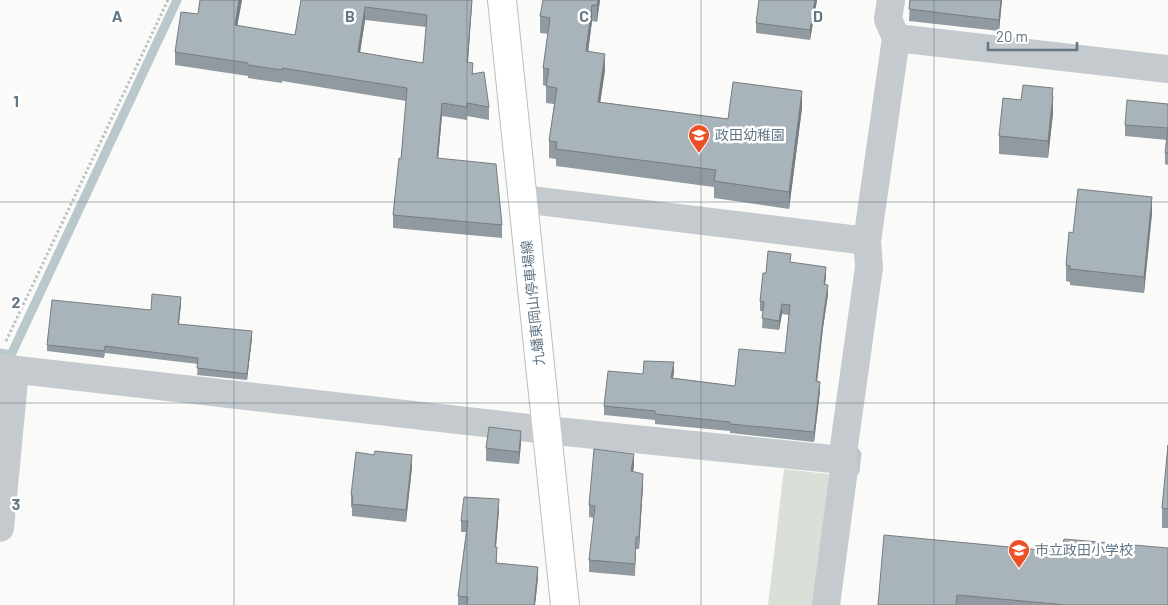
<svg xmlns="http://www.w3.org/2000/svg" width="1168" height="605" font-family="Barlow,'Noto Sans JP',sans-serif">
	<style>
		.green { fill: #dae0d7 }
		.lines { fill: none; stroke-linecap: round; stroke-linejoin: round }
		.stream { stroke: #bac7cb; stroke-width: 9 }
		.secondary-casing { stroke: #b7bec3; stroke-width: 30 }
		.path { stroke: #bfc2c5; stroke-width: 3; stroke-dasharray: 2.5 2.5; stroke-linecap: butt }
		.minor { stroke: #c5cace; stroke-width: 28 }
		.secondary { stroke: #fff; stroke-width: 28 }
		.wall { fill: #919aa0; fill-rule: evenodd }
		.shaded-wall { fill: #767d82 }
		.building { fill: #a9b3ba; stroke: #767d82; fill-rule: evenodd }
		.grid { fill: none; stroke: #637685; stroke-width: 1; stroke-opacity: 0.55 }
		.labels { text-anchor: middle; stroke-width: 5; stroke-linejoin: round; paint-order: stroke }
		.poi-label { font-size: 14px; fill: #637685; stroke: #fff; text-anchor: start }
		.street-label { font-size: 14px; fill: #637685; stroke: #fff }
		.grid-label { font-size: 16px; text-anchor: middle; font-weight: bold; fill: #637685; stroke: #fff; stroke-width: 5; stroke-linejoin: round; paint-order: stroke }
	</style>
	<rect width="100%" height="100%" fill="#fafaf8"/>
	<path class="green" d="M 784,469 L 828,474 L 834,484 L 819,605 L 768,605 Z"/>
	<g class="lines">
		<path class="stream" d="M 0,353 L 11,355 L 177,0
			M 853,449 L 857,454 L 855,471"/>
		<g class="secondary-casing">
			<path id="secondary" d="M 502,0 L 565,605"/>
		</g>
		<path class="path" d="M 6,341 L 168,0"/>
		<path class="minor" d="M 896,38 L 1168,69
			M 522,199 L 867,241
			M 0,368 L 546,430 L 842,460
			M 0,528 L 15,370
			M 826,605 L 844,469 L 842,460 L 869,267 L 867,241 L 896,38 L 888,19 L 891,0"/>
		<use href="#secondary" class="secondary"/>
	</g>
	<path class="wall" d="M 200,0 L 242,0 L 237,26 L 295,35 L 301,0 L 300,0 L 472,0 L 468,62 L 489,107 L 489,120 L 467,116 L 467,120 L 442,116 L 438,158 L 502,225 L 502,238 L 393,228 L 393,215 L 401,159 L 406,101 L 282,81 L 282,83 L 248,78 L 248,76 L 175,65 L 175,52 L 198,14 ZM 365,20 L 426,27 L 423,63 L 360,53 Z
		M 543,0 L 600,0 L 597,22 L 592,21 L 588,51 L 605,70 L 600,102 L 728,119 L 802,108 L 789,209 L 714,198 L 714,187 L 556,166 L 556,159 L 549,158 L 549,141 L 554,104 L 546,103 L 546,86 L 543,85 L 543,68 L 548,34 L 540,33 L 540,16 Z
		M 759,0 L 817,0 L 810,40 L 756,33 L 756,23 Z
		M 910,0 L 1002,0 L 999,31 L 909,21 Z
		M 1053,95 L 1053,113 L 1048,158 L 999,154 L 999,136 L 1021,100 Z
		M 1168,104 L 1168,165 L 1165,164 L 1165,153 L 1167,140 L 1125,136 L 1125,125 Z
		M 1152,213 L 1144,293 L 1070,285 L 1070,282 L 1066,281 L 1066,265 L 1073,233 Z
		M 791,262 L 826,276 L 825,284 L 828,294 L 823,328 L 817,381 L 820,391 L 814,442 L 730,433 L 730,431 L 655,424 L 655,420 L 604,415 L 604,406 L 643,374 L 674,372 L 673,378 L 735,386 L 785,353 L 789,315 L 782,314 L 779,330 L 762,328 L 763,311 L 760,311 L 760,301 L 766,273 Z
		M 181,304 L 179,324 L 252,338 L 247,380 L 197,375 L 198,364 L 105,353 L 104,358 L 47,351 L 47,345 L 151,310 Z
		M 521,443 L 519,464 L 486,461 L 486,448 Z
		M 1168,445 L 1168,528 L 1162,528 L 1162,508 Z
		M 634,466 L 633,472 L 643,485 L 639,549 L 636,549 L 635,576 L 589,572 L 589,560 L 594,518 L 589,517 L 589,505 Z
		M 412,467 L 406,522 L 352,516 L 352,508 L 351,507 L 351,495 Z
		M 499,510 L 496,547 L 497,563 L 538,578 L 535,605 L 458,605 L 458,596 L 466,532 L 461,532 L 461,521 Z
		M 1062,552 L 1168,605 L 878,605 Z"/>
	<path class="shaded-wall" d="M 239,0 L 242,0 L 235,38 L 235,25 Z
		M 472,0 L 472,4 L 467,75 L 467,62 Z
		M 598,0 L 600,0 L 597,22 L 597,5 Z
		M 815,0 L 817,0 L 810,40 L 810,30 Z
		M 1001,0 L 1002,0 L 999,31 L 999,20 Z
		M 592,5 L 592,21 L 586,68 L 586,51 Z
		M 365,7 L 365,20 L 358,65 L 358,52 Z
		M 605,54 L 605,70 L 598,118 L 598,102 Z
		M 1053,88 L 1053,113 L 1048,158 L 1048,141 Z
		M 802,91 L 802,108 L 789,209 L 789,192 Z
		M 442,103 L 442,116 L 437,171 L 437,158 Z
		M 1152,197 L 1152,213 L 1144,293 L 1144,277 Z
		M 826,267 L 826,276 L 824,293 L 824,284 Z
		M 828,285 L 828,294 L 823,328 L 816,391 L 816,381 L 823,319 Z
		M 181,297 L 181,304 L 178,330 L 178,324 Z
		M 782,304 L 782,314 L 779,330 L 779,321 Z
		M 252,331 L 252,338 L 247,380 L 247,374 Z
		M 674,362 L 674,372 L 671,388 L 671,378 Z
		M 820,382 L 820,391 L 814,442 L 814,432 Z
		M 521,431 L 521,443 L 519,464 L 519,452 Z
		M 634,454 L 634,466 L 631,483 L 631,471 Z
		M 412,455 L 412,467 L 406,522 L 406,510 Z
		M 643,474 L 643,485 L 639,549 L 639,537 Z
		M 499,499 L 499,510 L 495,558 L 495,547 Z
		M 538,567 L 538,578 L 535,605 L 534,605 Z"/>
	<path class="building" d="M 200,0 L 239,0 L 235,25 L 295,35 L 301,0 L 472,0 L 467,62 L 473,63 L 472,74 L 484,72 L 489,107 L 467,103 L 467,107 L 442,103 L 437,158 L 496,164 L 502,225 L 393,215 L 399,158 L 401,159 L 407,88 L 282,68 L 282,70 L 248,65 L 248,63 L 175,52 L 181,12 L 198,14 ZM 365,7 L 427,15 L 423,63 L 358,52 Z
		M 543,0 L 598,0 L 597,5 L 592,5 L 586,51 L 605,54 L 598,102 L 728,119 L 733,82 L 802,91 L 789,192 L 714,181 L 716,170 L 556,149 L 557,142 L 549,141 L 557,88 L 546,86 L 549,69 L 543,68 L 550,18 L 540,16 Z
		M 759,0 L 815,0 L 810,30 L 756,23 Z
		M 910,0 L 1001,0 L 999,20 L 909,9 Z
		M 1023,85 L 1053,88 L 1052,95 L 1053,96 L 1048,141 L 999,136 L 1003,98 L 1021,100 Z
		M 1127,100 L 1168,104 L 1168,153 L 1165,153 L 1168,128 L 1125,125 Z
		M 1078,189 L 1152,197 L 1144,277 L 1070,269 L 1070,266 L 1066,265 L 1069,232 L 1073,233 Z
		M 768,251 L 791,254 L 790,262 L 826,267 L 824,284 L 828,285 L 823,319 L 816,381 L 820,382 L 814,432 L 730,424 L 730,422 L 655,414 L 655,411 L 604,406 L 608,371 L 643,374 L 644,361 L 674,362 L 671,378 L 735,386 L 739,349 L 785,353 L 790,305 L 782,304 L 779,321 L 762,318 L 764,302 L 760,301 L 763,273 L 766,273 Z
		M 152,294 L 181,297 L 178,324 L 252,331 L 247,374 L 197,368 L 198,358 L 105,346 L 104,351 L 47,345 L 52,300 L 151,310 Z
		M 489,427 L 521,431 L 519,452 L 486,448 Z
		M 1168,445 L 1168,509 L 1162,508 Z
		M 594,449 L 634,454 L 631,471 L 643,474 L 639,537 L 636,537 L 635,564 L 589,560 L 595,506 L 589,505 Z
		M 375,451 L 412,455 L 406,510 L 352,504 L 353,496 L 351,495 L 356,452 L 374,455 Z
		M 464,497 L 499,499 L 495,547 L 497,547 L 496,563 L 538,567 L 534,605 L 467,605 L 468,597 L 458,596 L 468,521 L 461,521 Z
		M 884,535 L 1062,552 L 1064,539 L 1168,548 L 1168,605 L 1066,605 L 957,595 L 956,605 L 878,605 Z"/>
	<path class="grid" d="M 234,0 L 234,605M 467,0 L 467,605M 701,0 L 701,605M 934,0 L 934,605M 0,202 L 1168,202M 0,403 L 1168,403"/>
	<defs>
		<g id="school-pin" transform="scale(1.125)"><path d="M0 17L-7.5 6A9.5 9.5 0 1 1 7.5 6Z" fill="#ed5025" stroke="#fff"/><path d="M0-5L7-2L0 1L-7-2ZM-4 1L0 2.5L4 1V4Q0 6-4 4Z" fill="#fff"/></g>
	</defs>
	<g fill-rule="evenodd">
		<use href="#school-pin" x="699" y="135"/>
		<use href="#school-pin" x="1019" y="550"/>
	</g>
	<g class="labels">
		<g class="poi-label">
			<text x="715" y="140">政田幼稚園</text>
			<text x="1035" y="555">市立政田小学校</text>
		</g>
		<g class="street-label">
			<text transform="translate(533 303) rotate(-96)" y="5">九蟠東岡山停車場線</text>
		</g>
	</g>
	<g class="grid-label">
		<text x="117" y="22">A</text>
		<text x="350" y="22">B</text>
		<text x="584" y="22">C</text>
		<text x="818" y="22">D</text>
		<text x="16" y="107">1</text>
		<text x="16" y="308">2</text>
		<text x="16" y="510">3</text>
	</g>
	<path d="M988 42v8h89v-8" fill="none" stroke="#637685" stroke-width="2.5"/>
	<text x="996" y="42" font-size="15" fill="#637685" stroke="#ffffff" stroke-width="4" paint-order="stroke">20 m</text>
</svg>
